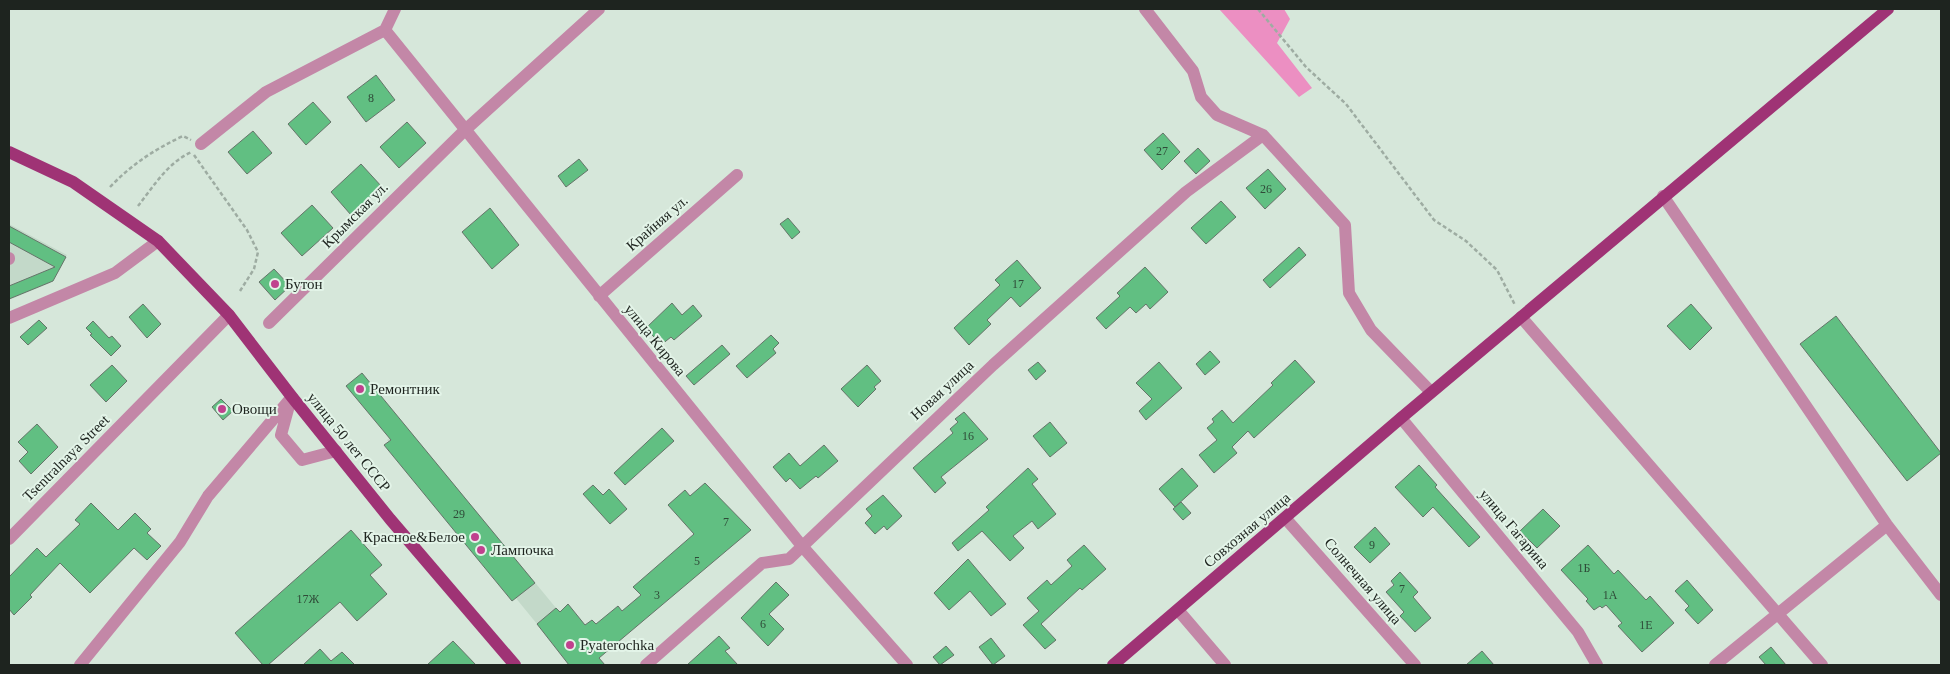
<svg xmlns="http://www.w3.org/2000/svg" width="1950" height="674" font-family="'Times New Roman',serif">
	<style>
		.built { fill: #c3d9c9 }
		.forest { fill: #ec8fc2 }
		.building { fill: #61bf82; stroke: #657469 }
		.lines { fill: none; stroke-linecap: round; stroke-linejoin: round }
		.path { stroke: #9eaca2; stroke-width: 2.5; stroke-dasharray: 4 2.5; stroke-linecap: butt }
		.minor { stroke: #c387a7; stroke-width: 12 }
		.major { stroke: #9f3375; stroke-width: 12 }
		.poi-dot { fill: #c0418e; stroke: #e3f4e8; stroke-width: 2 }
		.labels { text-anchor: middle; stroke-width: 4; stroke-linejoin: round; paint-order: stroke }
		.number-label { font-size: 12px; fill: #2f4b38 }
		.street-label { font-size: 15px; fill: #1e241f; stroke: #e3f4e8 }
		.poi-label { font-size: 15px; fill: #1e241f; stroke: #e3f4e8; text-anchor: start }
	</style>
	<rect width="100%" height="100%" fill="#d6e7da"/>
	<path class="built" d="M 9,224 L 67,255 L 50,283 L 9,300 Z
		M 405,425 L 556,608 L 537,624 L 387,440 Z"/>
	<path class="forest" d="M 1219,9 L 1284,9 L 1290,19 L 1277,43 L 1312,88 L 1299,97 Z"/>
	<path class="building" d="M 376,75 L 395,100 L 366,122 L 347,97 Z
		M 313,102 L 331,122 L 306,145 L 288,124 Z
		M 407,122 L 426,143 L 399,168 L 380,147 Z
		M 253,131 L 272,153 L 247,174 L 228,152 Z
		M 1163,133 L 1180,152 L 1162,170 L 1144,150 Z
		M 1198,148 L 1210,161 L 1196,174 L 1184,161 Z
		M 579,159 L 588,170 L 566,187 L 558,176 Z
		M 361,164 L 382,187 L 351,215 L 331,192 Z
		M 1268,169 L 1286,189 L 1265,209 L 1246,188 Z
		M 1221,201 L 1236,217 L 1206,244 L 1191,228 Z
		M 312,205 L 333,228 L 302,256 L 281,233 Z
		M 490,208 L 519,245 L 492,269 L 462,232 Z
		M 788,218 L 800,232 L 792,239 L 780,224 Z
		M 9,226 L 66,257 L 53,281 L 9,299 L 9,286 L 55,267 L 9,242 Z
		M 1299,247 L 1306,255 L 1270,288 L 1263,280 Z
		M 1017,260 L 1041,288 L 1020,307 L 1011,297 L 987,320 L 991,324 L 969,345 L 954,328 L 1000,285 L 995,280 Z
		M 1145,267 L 1168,292 L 1150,309 L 1146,304 L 1136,313 L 1130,307 L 1106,329 L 1096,318 L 1120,296 L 1117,293 Z
		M 274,269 L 290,286 L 275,300 L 259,282 Z
		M 672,303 L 682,315 L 693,305 L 702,316 L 674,340 L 671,337 L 661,345 L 646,328 Z
		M 143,304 L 161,324 L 147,338 L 129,317 Z
		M 1691,304 L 1712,328 L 1690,350 L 1667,326 Z
		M 1836,316 L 1941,453 L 1907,481 L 1800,344 Z
		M 39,320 L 47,328 L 28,345 L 20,337 Z
		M 93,321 L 109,338 L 112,336 L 121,346 L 111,356 L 90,335 L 92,334 L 86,328 Z
		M 771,335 L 779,343 L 773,349 L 776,353 L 747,378 L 736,366 Z
		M 722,345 L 730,354 L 694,385 L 686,376 Z
		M 1210,351 L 1220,362 L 1205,375 L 1196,364 Z
		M 1295,360 L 1315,382 L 1254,438 L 1248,431 L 1232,447 L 1237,453 L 1214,473 L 1199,455 L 1217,440 L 1207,428 L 1214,422 L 1212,419 L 1222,410 L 1233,423 L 1273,385 L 1271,383 Z
		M 1038,362 L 1046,371 L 1036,380 L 1028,370 Z
		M 1159,362 L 1182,388 L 1146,420 L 1139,411 L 1152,399 L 1136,383 Z
		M 112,365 L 127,381 L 106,402 L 90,385 Z
		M 867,365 L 881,381 L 874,387 L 876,389 L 858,407 L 841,389 Z
		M 362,373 L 535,583 L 512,601 L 384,445 L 391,440 L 346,386 Z
		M 221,399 L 233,411 L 223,420 L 212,407 Z
		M 964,412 L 988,439 L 941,477 L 946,483 L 935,493 L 913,468 L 953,433 L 950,429 L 958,422 L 955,419 Z
		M 1050,422 L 1067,443 L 1050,457 L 1033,436 Z
		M 37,424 L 58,447 L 31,474 L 19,461 L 28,452 L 18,442 Z
		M 662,428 L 674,441 L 625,485 L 614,473 Z
		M 824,445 L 838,461 L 818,478 L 816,476 L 800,489 L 790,478 L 786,482 L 773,467 L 789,453 L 800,466 Z
		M 1419,465 L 1437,485 L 1435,487 L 1480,537 L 1469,547 L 1433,507 L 1423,517 L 1395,487 Z
		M 1028,468 L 1038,479 L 1032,484 L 1056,514 L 1038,529 L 1032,521 L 1013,536 L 1024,548 L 1010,561 L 982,531 L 958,551 L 952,543 L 989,510 L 986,507 Z
		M 1182,468 L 1198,486 L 1175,507 L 1159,489 Z
		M 705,483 L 751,530 L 599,658 L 605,665 L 569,665 L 537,624 L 556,608 L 560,612 L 568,604 L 585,625 L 592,620 L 596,624 L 618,606 L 622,611 L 641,595 L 633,587 L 694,534 L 668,505 L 685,490 L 690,496 Z
		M 593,485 L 603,495 L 609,489 L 627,509 L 610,524 L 583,494 Z
		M 883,495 L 902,516 L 887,530 L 884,526 L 875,534 L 865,523 L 872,516 L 866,509 Z
		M 1181,502 L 1191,513 L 1183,520 L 1173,509 Z
		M 91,503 L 118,530 L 135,513 L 151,529 L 147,533 L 161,546 L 147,560 L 134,548 L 90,593 L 60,563 L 30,595 L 32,597 L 14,615 L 9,609 L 9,577 L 37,548 L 46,557 L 80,524 L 75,520 Z
		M 1543,509 L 1560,526 L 1537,548 L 1520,531 Z
		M 1375,527 L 1390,544 L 1370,563 L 1354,547 Z
		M 351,530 L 382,565 L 370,575 L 387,594 L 357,621 L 340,602 L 268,665 L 263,665 L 235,633 Z
		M 1084,545 L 1106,569 L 1082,590 L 1080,588 L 1041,624 L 1056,640 L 1045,649 L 1023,625 L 1039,611 L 1027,598 L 1047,580 L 1051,585 L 1072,566 L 1067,560 Z
		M 1588,545 L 1614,574 L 1618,570 L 1646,600 L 1650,596 L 1674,623 L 1642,652 L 1618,626 L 1622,623 L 1606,605 L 1602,608 L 1600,606 L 1594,610 L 1586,601 L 1588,599 L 1561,570 Z
		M 968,559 L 1006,604 L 991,616 L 970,591 L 949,610 L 934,593 Z
		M 1400,572 L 1418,592 L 1413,597 L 1431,618 L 1415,632 L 1400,616 L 1404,612 L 1386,592 L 1394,585 L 1391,581 Z
		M 1687,580 L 1713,610 L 1698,624 L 1685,610 L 1689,606 L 1675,591 Z
		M 776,582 L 789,595 L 769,614 L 784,629 L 768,646 L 741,618 Z
		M 719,636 L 730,648 L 725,651 L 738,665 L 687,665 Z
		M 991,638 L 1005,656 L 993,665 L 979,647 Z
		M 453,641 L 476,665 L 427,665 Z
		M 946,646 L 954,655 L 940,665 L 933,657 Z
		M 1771,647 L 1786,665 L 1766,665 L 1759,657 Z
		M 320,649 L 331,661 L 342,652 L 355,665 L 303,665 Z
		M 1482,651 L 1494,665 L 1466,665 Z"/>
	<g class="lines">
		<path class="path" d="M 1258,9 L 1306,67 L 1346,104 L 1434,220 L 1466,241 L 1497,270 L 1515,305
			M 194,155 L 247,230 L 258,252 L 254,269 L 240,291
			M 110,187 C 131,165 155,149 183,136 L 191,140
			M 138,206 C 153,187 169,161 192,152"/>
		<path class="minor" d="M 1145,9 L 1193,71 L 1201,97 L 1217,115 L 1263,135 L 1345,225 L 1349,293 L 1371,330 L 1431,392
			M 385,30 L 802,546 L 907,665
			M 201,144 L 266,92 L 385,30 L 395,9
			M 1663,196 L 1887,525 L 1941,595
			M 9,258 L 9,259
			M 599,296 L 737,175
			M 1521,317 L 1822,665
			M 9,318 L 115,273 L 158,241
			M 269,323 L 464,131 L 599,9
			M 290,402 L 281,435 L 302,460 L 336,451
			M 1401,418 L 1578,632 L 1597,665
			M 1286,519 L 1415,665
			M 9,539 L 229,315
			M 1178,610 L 1225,665
			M 80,665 L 180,542 L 208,496 L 292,397
			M 646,665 L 762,563 L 789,559 L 993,365 L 1186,192 L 1263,135
			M 1715,665 L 1887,525"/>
		<path class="major" d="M 9,152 L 73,182 L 158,241 L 229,315 L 292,397 L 390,519 L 515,665
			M 1113,665 L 1401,418 L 1888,9"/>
	</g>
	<g class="poi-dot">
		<circle cx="275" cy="284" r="5"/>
		<circle cx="360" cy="389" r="5"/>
		<circle cx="222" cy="409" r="5"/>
		<circle cx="475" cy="537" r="5"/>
		<circle cx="481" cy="550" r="5"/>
		<circle cx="570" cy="645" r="5"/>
	</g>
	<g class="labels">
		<g class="number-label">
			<text x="371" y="102">8</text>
			<text x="1162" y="155">27</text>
			<text x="1266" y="193">26</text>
			<text x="1018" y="288">17</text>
			<text x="968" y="440">16</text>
			<text x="459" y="518">29</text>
			<text x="726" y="526">7</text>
			<text x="1372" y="549">9</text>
			<text x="697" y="565">5</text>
			<text x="1584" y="572">1Б</text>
			<text x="1402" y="593">7</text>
			<text x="657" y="599">3</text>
			<text x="1610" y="599">1А</text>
			<text x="308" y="603">17Ж</text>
			<text x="763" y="628">6</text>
			<text x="1646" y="629">1Е</text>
		</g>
		<g class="street-label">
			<text transform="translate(355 215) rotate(-45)" y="5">Крымская ул.</text>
			<text transform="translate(657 223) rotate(-41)" y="5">Крайняя ул.</text>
			<text transform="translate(655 340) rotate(51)" y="5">улица Кирова</text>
			<text transform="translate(942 390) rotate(-43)" y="5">Новая улица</text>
			<text transform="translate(349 442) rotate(51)" y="5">улица 50 лет СССР</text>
			<text transform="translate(66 458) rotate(-45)" y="5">Tsentralnaya Street</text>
			<text transform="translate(1514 529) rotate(50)" y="5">улица Гагарина</text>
			<text transform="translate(1247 530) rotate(-40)" y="5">Совхозная улица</text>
			<text transform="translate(1363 581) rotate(49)" y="5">Солнечная улица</text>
		</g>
		<g class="poi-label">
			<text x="285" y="289">Бутон</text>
			<text x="370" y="394">Ремонтник</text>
			<text x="232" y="414">Овощи</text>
			<text x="465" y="542" text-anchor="end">Красное&amp;Белое</text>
			<text x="491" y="555">Лампочка</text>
			<text x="580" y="650">Pyaterochka</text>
		</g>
	</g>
	<rect width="1950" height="674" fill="none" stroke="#1e241f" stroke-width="20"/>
</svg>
